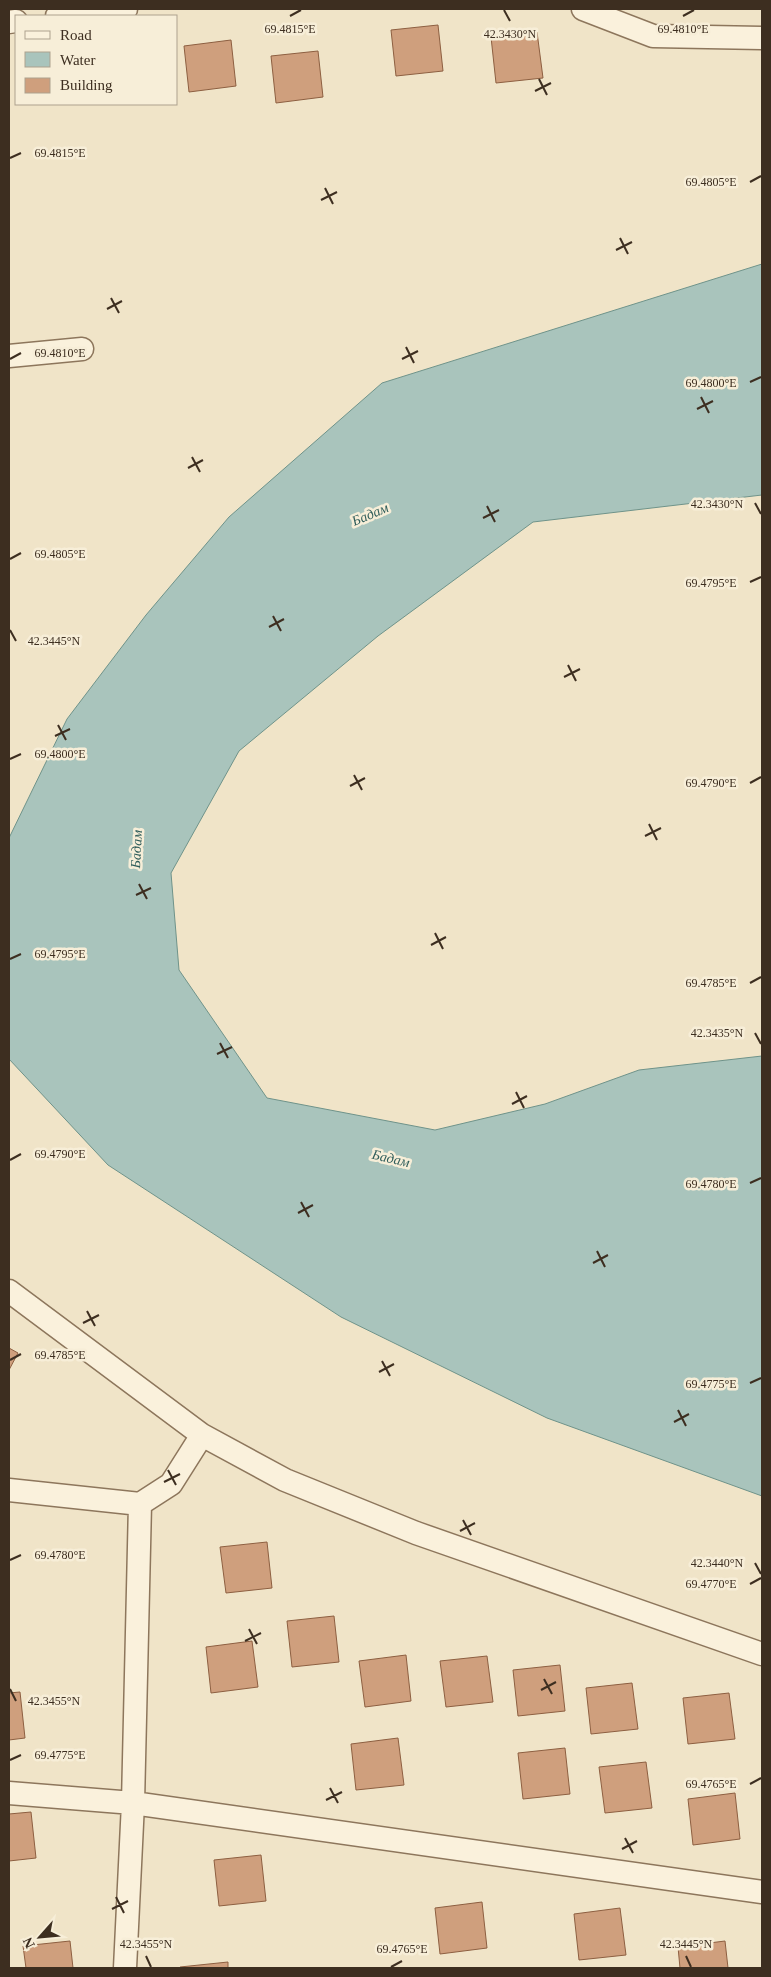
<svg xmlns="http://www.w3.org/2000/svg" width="771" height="1977" font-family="'Times New Roman',serif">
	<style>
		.water { fill: #a9c4bc; stroke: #6f938a }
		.building { fill: #cf9f7d; stroke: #8d5f41 }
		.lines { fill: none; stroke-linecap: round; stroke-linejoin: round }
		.minor-casing { stroke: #8d765c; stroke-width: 25 }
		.minor { stroke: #faf1dc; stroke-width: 22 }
		.ticks { fill: none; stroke: #3d2e20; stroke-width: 2 }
		.labels { text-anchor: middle; stroke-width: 5; stroke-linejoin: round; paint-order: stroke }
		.water-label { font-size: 14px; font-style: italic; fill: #2f5d5a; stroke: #f7eed8 }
		.ticks-label { font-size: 12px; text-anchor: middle; fill: #3d2e20; stroke: #f7eed8; stroke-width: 5; stroke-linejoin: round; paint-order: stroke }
	</style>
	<rect width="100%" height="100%" fill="#f0e4c8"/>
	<path class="water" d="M 762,264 L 762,495 L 533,522 L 378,636 L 239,751 L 171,873 L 179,970 L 267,1098 L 435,1130 L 545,1104 L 639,1070 L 762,1056 L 762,1496 L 547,1418 L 341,1317 L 108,1165 L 9,1059 L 9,838 L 67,719 L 146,615 L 229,517 L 382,383 Z"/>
	<path class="building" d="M 438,25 L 443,71 L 396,76 L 391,30 Z
		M 537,32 L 543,78 L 496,83 L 491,37 Z
		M 231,40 L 236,86 L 189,92 L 184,46 Z
		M 318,51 L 323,97 L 276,103 L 271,56 Z
		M 9,1348 L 18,1353 L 9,1370 Z
		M 267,1542 L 272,1588 L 226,1593 L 220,1547 Z
		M 334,1616 L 339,1662 L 292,1667 L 287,1621 Z
		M 252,1641 L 258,1687 L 211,1693 L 206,1647 Z
		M 406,1655 L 411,1701 L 365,1707 L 359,1661 Z
		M 487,1656 L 493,1702 L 446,1707 L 440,1661 Z
		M 560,1665 L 565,1711 L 518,1716 L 513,1670 Z
		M 632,1683 L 638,1729 L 591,1734 L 586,1688 Z
		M 20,1692 L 25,1738 L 9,1740 L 9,1693 Z
		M 729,1693 L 735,1739 L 688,1744 L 683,1698 Z
		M 398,1738 L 404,1785 L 356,1790 L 351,1744 Z
		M 565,1748 L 570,1794 L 523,1799 L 518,1753 Z
		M 646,1762 L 652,1808 L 605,1813 L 599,1767 Z
		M 735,1793 L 740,1839 L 693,1845 L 688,1799 Z
		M 31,1812 L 36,1858 L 9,1861 L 9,1814 Z
		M 261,1855 L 266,1901 L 219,1906 L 214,1860 Z
		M 482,1902 L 487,1948 L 440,1954 L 435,1908 Z
		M 620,1908 L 626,1955 L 579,1960 L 574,1914 Z
		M 70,1941 L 73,1968 L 26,1968 L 23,1946 Z
		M 725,1941 L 728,1968 L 680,1968 L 678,1947 Z
		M 228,1962 L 228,1968 L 181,1968 L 180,1967 Z"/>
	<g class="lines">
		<g class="minor-casing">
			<path id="minor" d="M 583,9 L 653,36 L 762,38
				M 57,16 L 126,9
				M 9,22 L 16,21
				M 9,356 L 82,349
				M 9,1291 L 202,1435 L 285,1480 L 416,1533 L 762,1654
				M 9,1490 L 140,1504 L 171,1484 L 202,1435
				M 9,1793 L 133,1803 L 762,1892
				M 125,1968 L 133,1803 L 140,1504"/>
		</g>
		<use href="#minor" class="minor"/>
	</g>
	<path class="ticks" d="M 504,10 L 510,21M 290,16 L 301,10M 683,16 L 694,10M 539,79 L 547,95M 535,91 L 551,83M 10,158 L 21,153M 750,182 L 761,176M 325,188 L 333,204M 321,200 L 337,192M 620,238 L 628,254M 616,250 L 632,242M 111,298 L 119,313M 107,309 L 122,301M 406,347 L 414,363M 10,359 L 21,353M 402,359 L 418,351M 750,382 L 761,377M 701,397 L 709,413M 697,409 L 713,401M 192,457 L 200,472M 188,468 L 203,460M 755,503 L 761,514M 487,506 L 495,522M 483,518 L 499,510M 10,559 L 21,553M 750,582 L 761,577M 273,616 L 281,631M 269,627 L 284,619M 10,630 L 16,641M 568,665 L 576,681M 564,677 L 580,669M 58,725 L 66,740M 55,736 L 70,729M 10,759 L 21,754M 354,775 L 362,790M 750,783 L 761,777M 350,786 L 365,778M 649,824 L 657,840M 645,836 L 661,828M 139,884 L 147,899M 136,895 L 151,888M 435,933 L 443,949M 431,945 L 446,937M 10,959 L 21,954M 750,983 L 761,977M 755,1033 L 761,1044M 220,1043 L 228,1058M 217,1054 L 232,1047M 516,1092 L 524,1108M 512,1104 L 527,1096M 10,1160 L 21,1154M 750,1183 L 761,1178M 301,1202 L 309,1217M 298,1213 L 313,1205M 597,1251 L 605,1267M 593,1263 L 608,1255M 87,1311 L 95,1326M 83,1323 L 99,1315M 10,1360 L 21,1354M 382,1361 L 390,1376M 379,1372 L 394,1364M 750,1383 L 761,1378M 678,1410 L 686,1426M 674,1422 L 689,1414M 168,1470 L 176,1485M 164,1482 L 180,1474M 463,1520 L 471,1535M 460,1531 L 475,1523M 10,1560 L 21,1555M 755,1563 L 761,1574M 750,1584 L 761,1578M 249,1629 L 257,1644M 245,1641 L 261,1633M 544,1679 L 552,1694M 10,1689 L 16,1701M 541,1690 L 556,1682M 10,1760 L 21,1755M 750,1784 L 761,1778M 330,1788 L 338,1803M 326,1800 L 342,1792M 625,1838 L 633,1853M 622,1849 L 637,1841M 116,1897 L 124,1913M 112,1909 L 128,1901M 146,1956 L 151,1967M 686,1956 L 691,1967M 391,1967 L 402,1961"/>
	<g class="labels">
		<g class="water-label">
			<text transform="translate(370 514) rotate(-23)" y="5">Бадам</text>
			<text transform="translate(136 849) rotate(-87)" y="5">Бадам</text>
			<text transform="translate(391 1158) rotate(13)" y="5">Бадам</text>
		</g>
	</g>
	<g class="ticks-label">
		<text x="290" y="33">69.4815°E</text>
		<text x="683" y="33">69.4810°E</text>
		<text x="510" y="38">42.3430°N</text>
		<text x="60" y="157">69.4815°E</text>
		<text x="711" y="186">69.4805°E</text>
		<text x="60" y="357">69.4810°E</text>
		<text x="711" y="387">69.4800°E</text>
		<text x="717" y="508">42.3430°N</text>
		<text x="60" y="558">69.4805°E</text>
		<text x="711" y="587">69.4795°E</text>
		<text x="54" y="645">42.3445°N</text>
		<text x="60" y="758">69.4800°E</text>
		<text x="711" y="787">69.4790°E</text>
		<text x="60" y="958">69.4795°E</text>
		<text x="711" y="987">69.4785°E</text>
		<text x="717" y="1037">42.3435°N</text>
		<text x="60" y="1158">69.4790°E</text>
		<text x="711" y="1188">69.4780°E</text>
		<text x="60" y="1359">69.4785°E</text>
		<text x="711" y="1388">69.4775°E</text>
		<text x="60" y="1559">69.4780°E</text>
		<text x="717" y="1567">42.3440°N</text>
		<text x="711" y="1588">69.4770°E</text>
		<text x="54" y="1705">42.3455°N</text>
		<text x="60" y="1759">69.4775°E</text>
		<text x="711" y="1788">69.4765°E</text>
		<text x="146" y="1948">42.3455°N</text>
		<text x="686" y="1948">42.3445°N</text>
		<text x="402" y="1953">69.4765°E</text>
	</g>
	<rect width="771" height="1977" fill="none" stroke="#3d2e20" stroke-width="20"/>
	<rect x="15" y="15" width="162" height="90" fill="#f7eed8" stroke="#ada18e"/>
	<rect x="25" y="31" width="25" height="8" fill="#faf1dc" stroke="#ada18e"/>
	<text x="60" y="40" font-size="15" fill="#3d2e20">Road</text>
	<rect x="25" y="52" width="25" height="15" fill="#a9c4bc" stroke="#ada18e"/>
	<text x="60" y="65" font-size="15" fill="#3d2e20">Water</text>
	<rect x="25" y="78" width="25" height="15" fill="#cf9f7d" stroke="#ada18e"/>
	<text x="60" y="90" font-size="15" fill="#3d2e20">Building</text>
	<g transform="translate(40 1937) rotate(243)" stroke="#f7eed8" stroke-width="4" paint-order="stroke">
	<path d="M0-4L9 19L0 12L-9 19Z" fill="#3d2e20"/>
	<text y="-8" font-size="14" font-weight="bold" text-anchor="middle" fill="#3d2e20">N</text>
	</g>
</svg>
